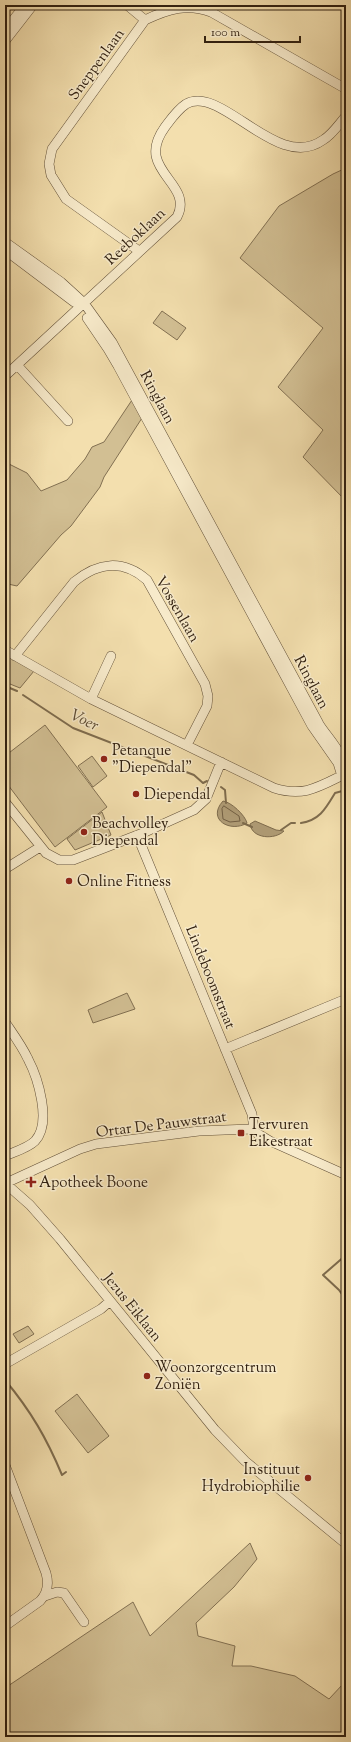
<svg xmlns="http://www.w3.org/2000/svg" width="351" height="1742" font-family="'Sorts Mill Goudy',serif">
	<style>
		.green { fill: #d2bf93; stroke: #827052 }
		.water { fill: #b19e78; stroke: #7e6c4e }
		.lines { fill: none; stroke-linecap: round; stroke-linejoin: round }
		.shore { stroke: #715f44; stroke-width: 1 }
		.stream { stroke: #7e6c4e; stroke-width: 2 }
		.minor-casing { stroke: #625038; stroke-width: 10 }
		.minor { stroke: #f7eaca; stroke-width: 9 }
		.poi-dot { fill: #8f2418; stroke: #f7eaca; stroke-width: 1.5 }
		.labels { text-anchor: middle; stroke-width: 3; stroke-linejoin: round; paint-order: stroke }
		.street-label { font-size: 15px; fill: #312010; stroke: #f7eaca }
		.poi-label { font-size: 15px; fill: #312010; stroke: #f7eaca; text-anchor: start }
		.water-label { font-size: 16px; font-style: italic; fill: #5e4c34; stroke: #f7eaca }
	</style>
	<rect width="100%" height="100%" fill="#f3dfae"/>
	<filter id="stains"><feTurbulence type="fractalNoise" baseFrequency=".005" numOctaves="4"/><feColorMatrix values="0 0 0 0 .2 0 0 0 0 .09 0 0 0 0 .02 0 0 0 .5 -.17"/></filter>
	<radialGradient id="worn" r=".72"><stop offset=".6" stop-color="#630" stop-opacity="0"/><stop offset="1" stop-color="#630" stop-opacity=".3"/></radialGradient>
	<path class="green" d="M 346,168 L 346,501 L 303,457 L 323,430 L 278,387 L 323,328 L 240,258 L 279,206 L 333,174 Z
		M 162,311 L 186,328 L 177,340 L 153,323 Z
		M 132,400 L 142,418 L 104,477 L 100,487 L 71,526 L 61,535 L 17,586 L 8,584 L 5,588 L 5,462 L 27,473 L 41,491 L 67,480 L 85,459 L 92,447 L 104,442 Z
		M 5,655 L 34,671 L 20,688 L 5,682 Z
		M 45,725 L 107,807 L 55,847 L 5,781 L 5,756 Z
		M 92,756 L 107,776 L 93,787 L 78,766 Z
		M 102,812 L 111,835 L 75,850 L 67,839 Z
		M 127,993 L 135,1009 L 93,1023 L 88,1010 Z
		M 28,1326 L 34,1334 L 19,1343 L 13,1334 Z
		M 77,1394 L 109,1436 L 88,1453 L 55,1411 Z
		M 250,1543 L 257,1559 L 234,1587 L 196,1623 L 198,1636 L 235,1646 L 232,1666 L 251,1666 L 295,1676 L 329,1699 L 343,1684 L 346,1688 L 346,1737 L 5,1737 L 5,1688 L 133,1602 L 150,1636 Z"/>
	<path class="water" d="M 223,801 C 231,802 245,815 247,823 C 231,833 206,820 223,801 Z
		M 255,821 L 276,830 L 284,831 C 275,840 252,839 250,824 Z"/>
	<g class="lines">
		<path class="shore" d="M 224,806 L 239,816 L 240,821 L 230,822 L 223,819 L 222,809 Z"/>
		<path class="stream" d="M 5,686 L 17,691
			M 23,695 L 73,728 L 194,775 L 203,783 L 207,781
			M 221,787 L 225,790 L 226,803
			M 243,823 L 252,827
			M 301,823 C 320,820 326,808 335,793 L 346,790
			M 281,830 L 291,823 L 295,823
			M 346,1255 L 323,1275 L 339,1290 L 346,1300
			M 5,1380 C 31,1411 47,1439 62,1475 L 66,1472"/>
		<g class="minor-casing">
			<path id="minor" d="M 127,5 L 145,20
				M 5,30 L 25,5
				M 5,41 L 33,5
				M 5,242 L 61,282 L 84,303 L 112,342 L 319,724 C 328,739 351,759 341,776
				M 5,250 L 74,302
				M 139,251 L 66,199 L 51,175 L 49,164 L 52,149 L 145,20 C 168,9 187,3 211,12 L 346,89
				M 87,318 L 108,349 L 118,366 L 312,726 L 338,763 L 341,773
				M 18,366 L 68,421
				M 5,376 L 177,217 C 195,182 133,171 165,127 C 171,119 177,110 186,104 C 222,84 277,173 323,140 C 332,135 339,124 346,116
				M 5,650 L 91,699 L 274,788 C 302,797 317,788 341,776
				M 15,656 L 74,582 C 98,562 123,559 147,580 L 205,684 L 208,696 L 207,706 L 187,745
				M 91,699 L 111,656
				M 5,802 L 46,853 L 59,860 L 73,860 L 143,833 L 194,810 L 206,799 L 221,762
				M 137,835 L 252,1114 L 254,1130
				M 5,869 L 40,847
				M 5,1022 C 13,1034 22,1046 28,1059 C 38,1078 52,1123 35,1141 C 28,1148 14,1152 5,1156
				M 225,1049 L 346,999
				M 5,1183 L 30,1205 L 60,1239 L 215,1430 L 245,1461 L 346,1544
				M 6,1183 L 80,1149 L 96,1144 L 199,1131 L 250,1129 L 270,1141 L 346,1175
				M 5,1364 L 101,1309 L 110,1301
				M 5,1465 L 46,1573 C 49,1584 48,1593 40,1601 L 5,1626
				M 45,1596 L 57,1592 L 64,1593 L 84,1622"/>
		</g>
		<use href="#minor" class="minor"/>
	</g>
	<g class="poi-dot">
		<circle cx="104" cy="759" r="4"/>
		<circle cx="136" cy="794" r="4"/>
		<circle cx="84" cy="832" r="4"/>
		<circle cx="69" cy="881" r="4"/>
		<rect x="237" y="1129" width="8" height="8" rx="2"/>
		<path d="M29 1176h4v4h4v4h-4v4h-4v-4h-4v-4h4z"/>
		<circle cx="147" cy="1376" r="4"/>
		<circle cx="308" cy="1478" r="4"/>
	</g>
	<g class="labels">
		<g class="street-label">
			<text transform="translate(96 64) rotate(-54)" y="5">Sneppenlaan</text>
			<text transform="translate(135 236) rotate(-43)" y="5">Reeboklaan</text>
			<text transform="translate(158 397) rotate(62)" y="5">Ringlaan</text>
			<text transform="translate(178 609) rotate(60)" y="5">Vossenlaan</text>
			<text transform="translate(312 682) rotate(62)" y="5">Ringlaan</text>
			<text transform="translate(211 977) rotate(68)" y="5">Lindeboomstraat</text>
			<text transform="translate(161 1124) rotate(-7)" y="5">Ortar De Pauwstraat</text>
			<text transform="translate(133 1307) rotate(51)" y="5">Jezus Eiklaan</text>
		</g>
		<g class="poi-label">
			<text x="112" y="755">Petanque<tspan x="112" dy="17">"Diependal"</tspan></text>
			<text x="144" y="799">Diependal</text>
			<text x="92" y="828">Beachvolley<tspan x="92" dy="17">Diependal</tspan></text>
			<text x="77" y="886">Online Fitness</text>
			<text x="249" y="1129">Tervuren<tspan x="249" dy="17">Eikestraat</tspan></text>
			<text x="39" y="1187">Apotheek Boone</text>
			<text x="155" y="1372">Woonzorgcentrum<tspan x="155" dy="17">Zoniën</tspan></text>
			<text x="300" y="1474" text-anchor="end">Instituut<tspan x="300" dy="17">Hydrobiophilie</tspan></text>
		</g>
		<g class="water-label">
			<text transform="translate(85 719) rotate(26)" y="6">Voer</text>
		</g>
	</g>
	<rect width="351" height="1742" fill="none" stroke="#f3dfae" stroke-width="20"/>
	<rect x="6" y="6" width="339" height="1730" fill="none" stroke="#312010" stroke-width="2"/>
	<rect x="10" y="10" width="331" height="1722" fill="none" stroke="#312010"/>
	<path d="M205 36v6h95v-6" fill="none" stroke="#312010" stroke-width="2"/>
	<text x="211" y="36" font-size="12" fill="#312010" stroke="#f7eaca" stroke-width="3" paint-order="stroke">100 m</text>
	<rect width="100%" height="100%" filter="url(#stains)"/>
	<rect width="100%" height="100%" fill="url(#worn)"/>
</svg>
